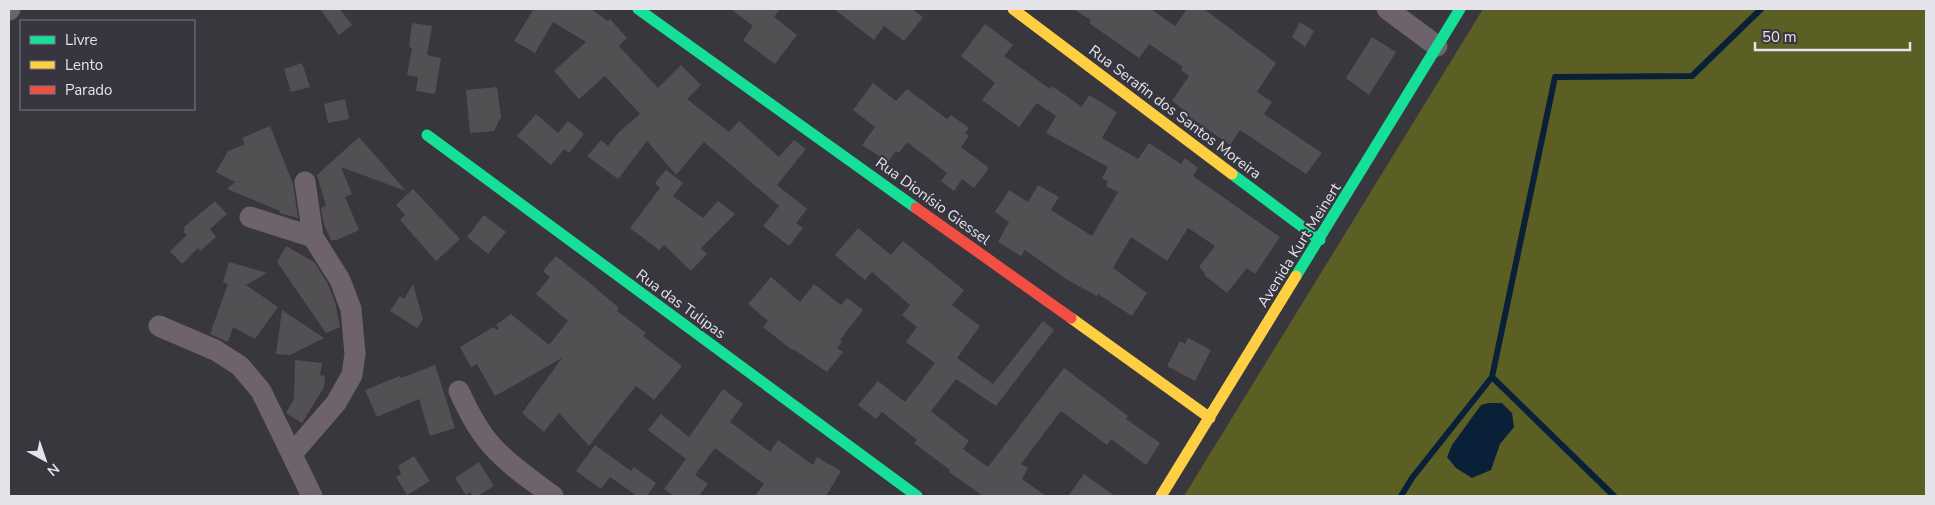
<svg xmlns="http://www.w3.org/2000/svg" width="1935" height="505" font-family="'Nunito Sans',sans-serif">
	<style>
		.green { fill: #5b5f23 }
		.water { fill: #092038 }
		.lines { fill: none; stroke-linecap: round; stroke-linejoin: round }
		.stream { stroke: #092038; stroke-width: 6 }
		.building { fill: #535053 }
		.street { stroke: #6e626d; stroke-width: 21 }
		.fast { stroke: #16e098; stroke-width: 11 }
		.slow { stroke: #ffcf43; stroke-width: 11 }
		.jam { stroke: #f24e42; stroke-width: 11 }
		.labels { text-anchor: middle; stroke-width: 4; stroke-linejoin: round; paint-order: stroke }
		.street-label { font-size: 15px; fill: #e4e3ea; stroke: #37353f }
	</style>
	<rect width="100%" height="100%" fill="#38373d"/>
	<path class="green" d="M 1483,9 L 1926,9 L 1926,496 L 1184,496 Z"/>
	<path class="water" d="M 1489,403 L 1502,403 L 1512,413 L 1514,427 L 1500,444 L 1491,470 L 1472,478 L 1456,468 L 1447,457 L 1452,445 L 1481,405 Z"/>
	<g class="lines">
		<path class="stream" d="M 1492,377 L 1614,496
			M 1401,496 L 1412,478 L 1492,377 L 1555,77 L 1692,76 L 1761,9"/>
	</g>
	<path class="building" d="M 320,9 L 340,9 L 352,25 L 339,35 Z
		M 531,9 L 591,9 L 608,21 L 610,19 L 627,38 L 619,46 L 658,88 L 681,65 L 701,85 L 687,99 L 729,132 L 739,121 L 779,157 L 794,140 L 806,149 L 777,185 L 807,209 L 796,223 L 803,228 L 789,246 L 763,226 L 779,206 L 704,142 L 676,175 L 647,141 L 618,179 L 587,156 L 601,140 L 608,146 L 619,132 L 640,114 L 605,76 L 579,99 L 554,71 L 586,42 L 553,22 L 535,53 L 514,41 L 533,10 Z
		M 731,9 L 780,9 L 774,17 L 797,35 L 775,64 L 743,40 L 753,26 Z
		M 834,9 L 912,9 L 923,17 L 904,41 L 884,26 L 874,40 Z
		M 1073,9 L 1151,9 L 1175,26 L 1187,9 L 1204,9 L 1276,63 L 1257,92 L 1272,102 L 1264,114 L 1322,153 L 1306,174 L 1240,130 L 1230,145 L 1183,112 L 1184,110 L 1172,101 L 1189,76 L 1181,70 L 1183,67 L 1149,44 L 1139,58 L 1089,23 L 1091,20 Z
		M 1300,22 L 1314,31 L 1305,47 L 1292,37 Z
		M 412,23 L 432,26 L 427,55 L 441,58 L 435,94 L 416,91 L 418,77 L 407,75 L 412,48 L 409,47 Z
		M 985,24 L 1013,45 L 1004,56 L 1050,89 L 1052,86 L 1082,107 L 1089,95 L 1117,112 L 1102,138 L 1138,159 L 1149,143 L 1181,164 L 1185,158 L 1198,168 L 1193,176 L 1280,237 L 1255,274 L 1247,268 L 1227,293 L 1204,275 L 1205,273 L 1199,267 L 1215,246 L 1188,228 L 1167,261 L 1131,237 L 1113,268 L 1147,293 L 1132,316 L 1098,294 L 1097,296 L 1066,279 L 1025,250 L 1021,256 L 998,242 L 1009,222 L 995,212 L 1009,190 L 1028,202 L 1038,185 L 1059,197 L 1051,210 L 1092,236 L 1118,192 L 1106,186 L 1108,182 L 1102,178 L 1108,167 L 1046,133 L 1056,116 L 1037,103 L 1019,127 L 982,100 L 995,83 L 961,56 Z
		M 1372,37 L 1396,52 L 1369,95 L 1346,78 Z
		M 302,63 L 310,87 L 291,92 L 284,69 Z
		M 873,83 L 896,101 L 907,89 L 947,119 L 951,115 L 969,128 L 965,133 L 969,136 L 961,147 L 989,168 L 974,188 L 962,179 L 954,191 L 941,181 L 947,173 L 907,142 L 899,153 L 896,151 L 888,162 L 862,145 L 875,127 L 853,110 Z
		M 497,87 L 501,117 L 494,131 L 470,133 L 466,90 Z
		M 345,99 L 349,119 L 328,123 L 324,104 Z
		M 536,114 L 558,133 L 568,121 L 584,134 L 569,153 L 564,149 L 551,165 L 517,136 Z
		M 270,126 L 293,184 L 298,218 L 279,213 L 280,211 L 227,189 L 235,182 L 216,172 L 228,151 L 245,144 L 242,138 Z
		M 359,137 L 406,191 L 341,167 L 352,194 L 345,197 L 359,230 L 337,240 L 331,240 L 324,225 L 321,208 L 326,206 L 317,175 Z
		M 666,170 L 683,183 L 673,196 L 703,218 L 718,201 L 735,214 L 701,248 L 707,254 L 691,271 L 664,245 L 659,250 L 630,228 L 660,188 L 655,183 Z
		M 413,189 L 460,239 L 436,261 L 400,220 L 405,215 L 396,205 Z
		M 215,201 L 227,214 L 210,229 L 216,237 L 200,251 L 198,248 L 182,264 L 170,251 L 187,235 L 183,231 L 185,229 L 184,227 Z
		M 484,215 L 506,232 L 488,254 L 467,237 Z
		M 858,228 L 891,255 L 903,241 L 964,290 L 952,305 L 980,326 L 957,358 L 993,384 L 1043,321 L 1054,330 L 996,406 L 956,379 L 931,411 L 969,441 L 963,449 L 988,467 L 1064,368 L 1128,416 L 1126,419 L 1160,443 L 1146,465 L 1111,439 L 1107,445 L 1061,411 L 1021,464 L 1028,468 L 1022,479 L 1046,496 L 983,496 L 949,472 L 950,470 L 914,443 L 917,440 L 882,412 L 876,419 L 858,405 L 878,381 L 905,402 L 935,363 L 906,342 L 917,327 L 902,315 L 910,305 L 872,272 L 865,280 L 835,255 Z
		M 286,246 L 314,262 L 327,282 L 335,302 L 340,327 L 326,333 L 277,262 Z
		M 556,256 L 591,284 L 619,308 L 617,311 L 646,333 L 643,336 L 682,366 L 654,400 L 636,386 L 589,446 L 559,413 L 544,432 L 522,413 L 562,358 L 495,396 L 477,364 L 471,367 L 460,347 L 493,327 L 497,330 L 499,328 L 496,325 L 511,314 L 549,345 L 568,321 L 536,294 L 550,277 L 543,271 Z
		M 229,262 L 267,273 L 246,285 L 278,307 L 255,339 L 233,327 L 228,342 L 210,334 L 228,284 L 223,282 Z
		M 771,277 L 800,302 L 814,284 L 841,305 L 847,298 L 863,310 L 840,340 L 842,342 L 837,348 L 843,352 L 827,372 L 793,349 L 792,350 L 763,327 L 768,321 L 748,304 Z
		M 413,284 L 423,319 L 417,328 L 390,311 L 400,296 L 404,299 Z
		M 282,310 L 324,338 L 290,355 L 276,354 Z
		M 1188,338 L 1211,350 L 1195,381 L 1167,366 L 1180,341 L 1185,344 Z
		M 295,360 L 322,363 L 320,375 L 325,376 L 324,387 L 302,423 L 286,413 L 294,399 Z
		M 435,365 L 455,428 L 430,436 L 419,399 L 377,417 L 365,390 L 400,376 L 401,378 Z
		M 723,389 L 743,404 L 730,422 L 770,452 L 778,440 L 813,465 L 817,457 L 841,471 L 826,496 L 755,496 L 764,484 L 715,448 L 695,475 L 708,484 L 699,496 L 674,496 L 664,489 L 686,459 L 648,430 L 661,414 L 689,437 Z
		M 595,445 L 631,471 L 634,467 L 656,483 L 647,496 L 637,496 L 610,477 L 601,489 L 576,471 Z
		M 414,456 L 430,481 L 407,495 L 396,477 L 401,474 L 398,466 Z
		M 479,462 L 494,486 L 478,496 L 473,496 L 470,492 L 466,495 L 455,478 Z
		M 1084,474 L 1115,496 L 1068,496 Z"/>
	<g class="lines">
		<path class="street" d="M 1387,9 L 1437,46
			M 9,10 L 10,9
			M 250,217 L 313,237
			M 159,326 L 215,350 L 240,366 L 261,391 L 312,496
			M 459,391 C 468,411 478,431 493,447 C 510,466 533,481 553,496
			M 292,454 L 336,403 L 352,375 L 355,354 L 351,309 L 340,280 L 313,237 L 305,182"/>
		<path class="fast" d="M 638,9 L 916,208
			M 427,135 L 917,496
			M 1232,174 L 1320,240
			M 1296,276 L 1460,9"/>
		<path class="slow" d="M 1013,9 L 1232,174
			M 1071,318 L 1210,418
			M 1161,496 L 1296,276"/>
		<path class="jam" d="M 916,208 L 1071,318"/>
	</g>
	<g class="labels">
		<g class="street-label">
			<text transform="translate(1175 112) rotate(37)" y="5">Rua Serafin dos Santos Moreira</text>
			<text transform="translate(933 201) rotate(36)" y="5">Rua Dionísio Giessel</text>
			<text transform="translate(1299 245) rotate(-58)" y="5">Avenida Kurt Meinert</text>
			<text transform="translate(681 304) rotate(36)" y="5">Rua das Tulipas</text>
		</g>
	</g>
	<rect width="1935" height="505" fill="none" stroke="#e4e3ea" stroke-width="20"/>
	<rect x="20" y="20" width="175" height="90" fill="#37353f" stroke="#7c7b83"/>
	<rect x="30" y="36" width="25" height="8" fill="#16e098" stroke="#7c7b83"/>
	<text x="65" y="45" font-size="15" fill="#e4e3ea">Livre</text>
	<rect x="30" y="61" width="25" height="8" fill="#ffcf43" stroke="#7c7b83"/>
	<text x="65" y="70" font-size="15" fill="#e4e3ea">Lento</text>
	<rect x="30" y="86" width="25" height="8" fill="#f24e42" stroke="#7c7b83"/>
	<text x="65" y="95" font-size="15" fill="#e4e3ea">Parado</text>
	<g transform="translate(45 460) rotate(140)" stroke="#37353f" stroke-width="4" paint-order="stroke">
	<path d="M0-4L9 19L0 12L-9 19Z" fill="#e4e3ea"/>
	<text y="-8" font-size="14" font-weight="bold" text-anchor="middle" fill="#e4e3ea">N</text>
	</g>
	<path d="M1755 42v8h155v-8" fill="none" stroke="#e4e3ea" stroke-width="2.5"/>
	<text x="1762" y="42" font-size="15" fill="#e4e3ea" stroke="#37353f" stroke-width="4" paint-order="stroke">50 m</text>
</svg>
